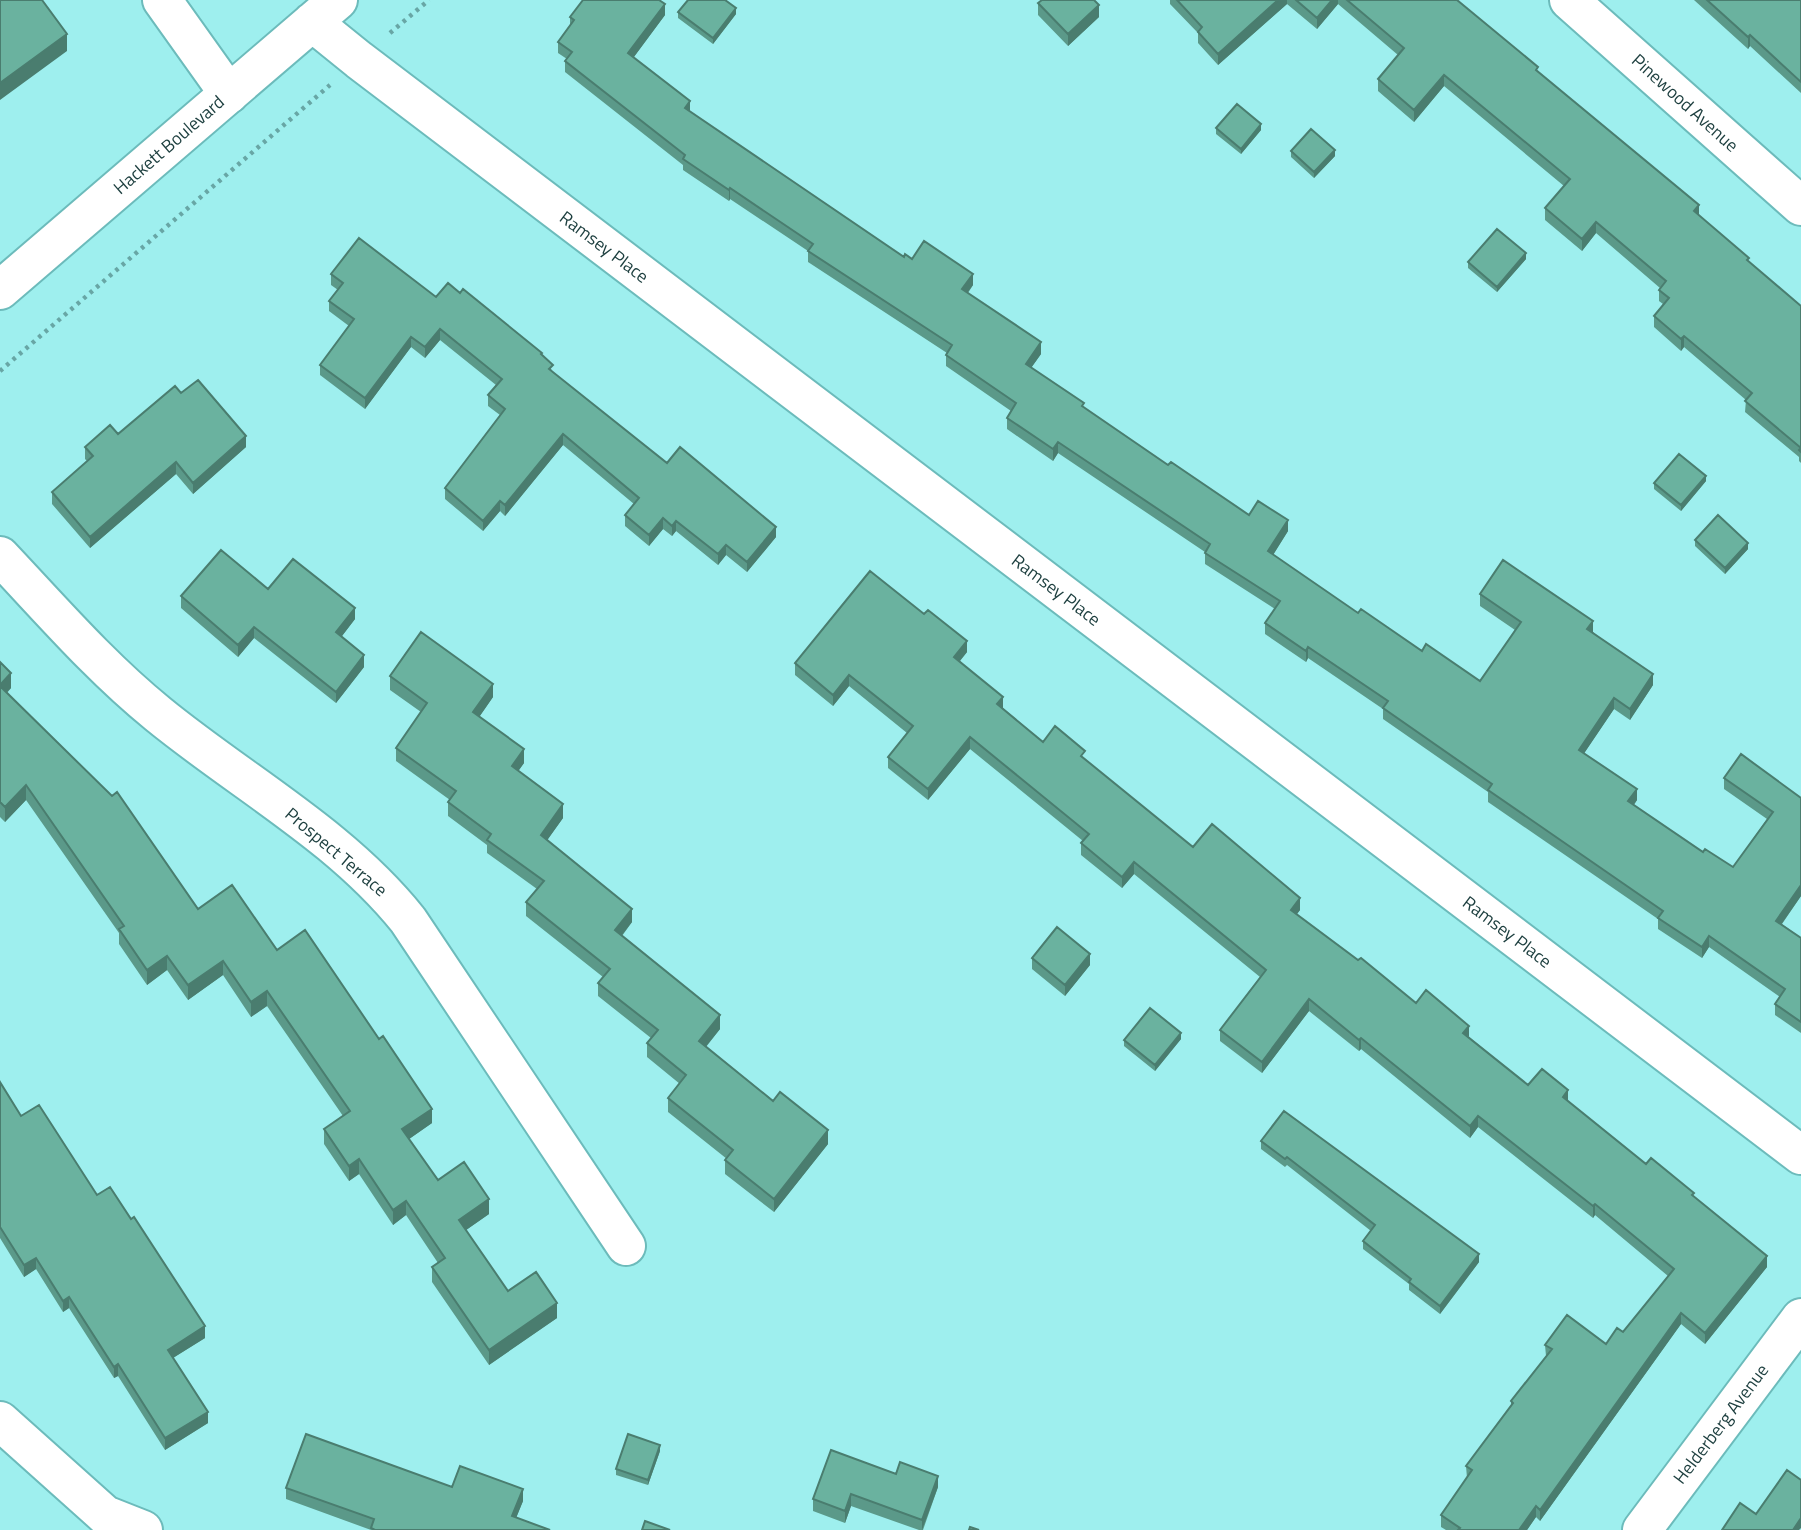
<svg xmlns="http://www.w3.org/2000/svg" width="1801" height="1530" font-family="'Titillium Web',sans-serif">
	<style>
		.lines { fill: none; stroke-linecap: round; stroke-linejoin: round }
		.street-casing { stroke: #6cbbbb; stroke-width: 42 }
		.secondary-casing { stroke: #6cbbbb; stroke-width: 42 }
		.path { stroke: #68a6a5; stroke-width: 4.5; stroke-dasharray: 3.5 5; stroke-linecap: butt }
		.street { stroke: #fff; stroke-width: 38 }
		.secondary { stroke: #fff; stroke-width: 38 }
		.wall { fill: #5b9989 }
		.shaded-wall { fill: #4a7d6f }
		.building { fill: #6ab29f; stroke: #4a7d6f; stroke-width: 2 }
		.labels { text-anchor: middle; stroke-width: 5; stroke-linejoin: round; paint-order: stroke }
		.street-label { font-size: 18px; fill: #1c3e3e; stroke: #fff }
	</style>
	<rect width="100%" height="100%" fill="#9eefee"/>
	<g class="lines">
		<g class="street-casing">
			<path id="street" d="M 162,0 L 229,94
				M 1569,0 L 1801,206
				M 0,556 C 51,610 100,667 158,714 C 241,782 340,835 408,920 L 626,1246
				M 0,1421 L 105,1515 L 143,1530
				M 1642,1530 L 1801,1318"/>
		</g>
		<g class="secondary-casing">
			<path id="secondary" d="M 312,22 L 359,60 L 1801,1155
				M 0,290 L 338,0"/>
		</g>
		<path class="path" d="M 390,33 L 429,0
			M 0,371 L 330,85"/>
		<use href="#street" class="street"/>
		<use href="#secondary" class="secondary"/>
	</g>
	<path class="wall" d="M 1170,0 L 1443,0 L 1538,72 L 1699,215 L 1749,262 L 1801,306 L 1801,463 L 1799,461 L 1799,457 L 1745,412 L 1746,400 L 1684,347 L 1681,351 L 1654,327 L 1654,316 L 1663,304 L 1659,301 L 1659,290 L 1660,288 L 1596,233 L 1582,251 L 1545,220 L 1545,208 L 1564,186 L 1444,86 L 1414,122 L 1378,91 L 1378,79 L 1398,55 L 1338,4 L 1317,29 L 1287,4 L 1218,65 L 1198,43 L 1198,33 L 1170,4 Z
		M 1694,0 L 1801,0 L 1801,93 L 1750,46 L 1748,49 Z
		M 1038,3 L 1099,17 L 1068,46 L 1038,15 Z
		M 678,12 L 736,14 L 713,44 L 678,18 Z
		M 665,15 L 633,58 L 690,112 L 904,257 L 912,259 L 973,285 L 968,293 L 1041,354 L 1031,368 L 1084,408 L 1168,465 L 1249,515 L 1288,531 L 1273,555 L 1358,613 L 1422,651 L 1480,681 L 1515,630 L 1480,606 L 1480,594 L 1593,632 L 1653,685 L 1630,720 L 1614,709 L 1584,753 L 1637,800 L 1634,805 L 1703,852 L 1733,867 L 1767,819 L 1724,789 L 1724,778 L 1801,798 L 1801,896 L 1782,924 L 1801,938 L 1801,1033 L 1775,1015 L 1775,1004 L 1780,997 L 1709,947 L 1702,958 L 1658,929 L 1658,919 L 1488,802 L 1488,792 L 1383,719 L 1383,709 L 1308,658 L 1306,662 L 1265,634 L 1265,623 L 1275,609 L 1205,564 L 1205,552 L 1058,453 L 1053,461 L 1007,429 L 1007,418 L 1011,411 L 946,366 L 946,355 L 947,353 L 808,262 L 808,251 L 730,199 L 729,201 L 683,170 L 683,165 L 565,72 L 565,61 L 567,59 L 558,53 L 558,42 L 570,26 L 570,17 Z
		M 1216,128 L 1261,130 L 1241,154 L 1216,134 Z
		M 1291,151 L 1335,156 L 1314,178 L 1291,157 Z
		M 1526,259 L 1497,292 L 1468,268 L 1468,262 Z
		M 331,274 L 436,297 L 542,355 L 553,372 L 667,463 L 776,537 L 747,572 L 726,555 L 718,565 L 676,531 L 672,536 L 663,529 L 649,546 L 625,526 L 625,515 L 634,504 L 563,445 L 505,516 L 500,511 L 483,531 L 445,499 L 445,488 L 500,415 L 488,406 L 488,395 L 496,385 L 440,340 L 425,358 L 411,347 L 365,409 L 320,375 L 320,365 L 349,326 L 329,311 L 329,301 L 338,290 L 331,285 Z
		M 181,393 L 246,447 L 193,494 L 176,474 L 90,548 L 52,504 L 52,492 L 87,461 L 85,459 L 85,447 L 118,434 Z
		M 1706,481 L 1681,511 L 1654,489 L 1654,483 Z
		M 1695,540 L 1748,549 L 1725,574 L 1695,546 Z
		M 268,589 L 355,619 L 341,637 L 364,667 L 336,703 L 254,638 L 238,657 L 181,608 L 181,596 Z
		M 967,652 L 960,661 L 1003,708 L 1043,742 L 1085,760 L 1193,847 L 1300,910 L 1296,915 L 1416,1003 L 1469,1037 L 1528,1085 L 1568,1101 L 1646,1164 L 1694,1196 L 1767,1267 L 1705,1344 L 1681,1324 L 1540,1521 L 1536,1517 L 1527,1530 L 1446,1530 L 1441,1527 L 1441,1515 L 1467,1478 L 1466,1466 L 1511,1406 L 1511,1401 L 1546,1356 L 1545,1345 L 1606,1344 L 1623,1332 L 1668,1276 L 1595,1215 L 1593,1218 L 1478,1127 L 1470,1138 L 1361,1049 L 1359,1051 L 1309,1011 L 1262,1073 L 1220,1041 L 1220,1030 L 1260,977 L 1134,874 L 1122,888 L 1081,855 L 1081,843 L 1083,841 L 970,749 L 928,800 L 888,768 L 888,757 L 907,733 L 849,686 L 833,706 L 795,675 L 795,663 Z
		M 0,662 L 11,688 L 7,693 L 198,909 L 277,950 L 432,1123 L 409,1139 L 438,1180 L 489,1214 L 466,1230 L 508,1291 L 557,1318 L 489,1365 L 432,1282 L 432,1267 L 438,1263 L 406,1215 L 393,1225 L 359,1174 L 349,1181 L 324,1144 L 324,1129 L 343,1116 L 267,1006 L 251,1017 L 223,975 L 188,1000 L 167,970 L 147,985 L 119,944 L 119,933 L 26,800 L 5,822 L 0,817 Z
		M 390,676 L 493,697 L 479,717 L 524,763 L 518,771 L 563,818 L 547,840 L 632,922 L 622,936 L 720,1029 L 706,1047 L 828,1144 L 774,1212 L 725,1174 L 725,1160 L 727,1159 L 668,1112 L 668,1098 L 680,1084 L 647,1057 L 647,1043 L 651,1038 L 598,996 L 598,983 L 603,977 L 526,916 L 526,902 L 537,889 L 487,853 L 487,845 L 448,816 L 448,802 L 450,800 L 396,761 L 396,748 L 421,712 L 390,690 Z
		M 1032,958 L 1090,965 L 1065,996 L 1032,969 Z
		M 1181,1039 L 1155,1071 L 1124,1046 L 1124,1040 Z
		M 0,1082 L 21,1116 L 97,1195 L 205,1338 L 173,1358 L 208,1423 L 165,1450 L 118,1376 L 114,1378 L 69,1308 L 63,1312 L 36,1269 L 24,1277 L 0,1238 Z
		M 1261,1141 L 1479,1262 L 1440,1314 L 1409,1290 L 1409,1284 L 1363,1249 L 1363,1241 L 1371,1231 L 1287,1165 L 1285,1167 L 1261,1149 Z
		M 660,1451 L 648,1485 L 616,1475 L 616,1469 Z
		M 896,1474 L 938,1487 L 923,1530 L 919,1530 L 851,1506 L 845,1523 L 813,1511 L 813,1499 Z
		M 452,1487 L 523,1501 L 516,1518 L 550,1530 L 371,1530 L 286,1499 L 286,1488 Z"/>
	<path class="shaded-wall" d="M 1278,0 L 1287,0 L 1287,4 L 1218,65 L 1218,54 Z
		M 1332,0 L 1338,0 L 1338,4 L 1317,29 L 1317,18 Z
		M 665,4 L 665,15 L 628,65 L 628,53 Z
		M 1099,5 L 1099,17 L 1068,46 L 1068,34 Z
		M 736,8 L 736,14 L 713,44 L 713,38 Z
		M 67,34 L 67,51 L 0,100 L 0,83 Z
		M 1750,35 L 1750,46 L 1748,49 L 1748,37 Z
		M 1444,75 L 1444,86 L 1414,122 L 1414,110 Z
		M 690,101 L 690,112 L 685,108 Z
		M 1261,124 L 1261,130 L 1241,154 L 1241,149 Z
		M 1335,150 L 1335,156 L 1314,178 L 1314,172 Z
		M 730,188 L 730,199 L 729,201 L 729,190 Z
		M 1699,205 L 1699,216 L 1694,211 Z
		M 1596,222 L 1596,233 L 1582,251 L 1582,239 Z
		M 1526,253 L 1526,259 L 1497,292 L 1497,287 Z
		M 973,274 L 973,285 L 962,300 L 962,289 Z
		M 440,329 L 440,340 L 425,358 L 425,347 Z
		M 1684,336 L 1684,347 L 1681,351 L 1681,339 Z
		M 411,337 L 411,347 L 365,409 L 365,398 Z
		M 1041,342 L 1041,354 L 1026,375 L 1026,364 Z
		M 563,434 L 563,445 L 505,516 L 505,505 Z
		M 246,436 L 246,447 L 193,494 L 193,483 Z
		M 1058,442 L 1058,453 L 1053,461 L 1053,449 Z
		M 176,462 L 176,474 L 90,548 L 90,537 Z
		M 1706,476 L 1706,481 L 1681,511 L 1681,505 Z
		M 500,501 L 500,511 L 483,531 L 483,521 Z
		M 663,518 L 663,529 L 649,546 L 649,535 Z
		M 1288,520 L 1288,531 L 1268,563 L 1268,551 Z
		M 676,521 L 676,531 L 672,536 L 672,526 Z
		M 776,527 L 776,537 L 747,572 L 747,562 Z
		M 1748,543 L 1748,549 L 1725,574 L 1725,568 Z
		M 726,545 L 726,555 L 718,565 L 718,554 Z
		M 355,608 L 355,619 L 336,644 L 336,632 Z
		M 1593,621 L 1593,632 L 1587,640 L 1587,629 Z
		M 254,627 L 254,638 L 238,657 L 238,645 Z
		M 967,641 L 967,652 L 954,668 L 954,657 Z
		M 1308,647 L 1308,658 L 1306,662 L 1306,651 Z
		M 364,655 L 364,667 L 336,703 L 336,692 Z
		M 11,673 L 11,688 L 0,699 L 0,685 Z
		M 1653,674 L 1653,685 L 1630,720 L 1630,709 Z
		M 849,675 L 849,686 L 833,706 L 833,695 Z
		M 493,684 L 493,697 L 473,726 L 473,712 Z
		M 1003,697 L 1003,708 L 997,715 L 997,704 Z
		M 1614,698 L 1614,709 L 1579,761 L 1579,750 Z
		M 970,737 L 970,749 L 928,800 L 928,789 Z
		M 524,749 L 524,763 L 512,780 L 512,766 Z
		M 26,785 L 26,800 L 5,822 L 5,807 Z
		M 1637,789 L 1637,800 L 1628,812 L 1628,801 Z
		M 563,804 L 563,818 L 541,849 L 541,835 Z
		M 1134,862 L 1134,874 L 1122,888 L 1122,877 Z
		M 1801,885 L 1801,896 L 1776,932 L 1776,921 Z
		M 1300,898 L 1300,910 L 1291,922 L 1291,910 Z
		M 632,909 L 632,922 L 615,944 L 615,930 Z
		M 1709,936 L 1709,947 L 1702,958 L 1702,947 Z
		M 1090,954 L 1090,965 L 1065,996 L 1065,985 Z
		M 167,956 L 167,970 L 147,985 L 147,970 Z
		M 223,961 L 223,975 L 188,1000 L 188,985 Z
		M 267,991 L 267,1006 L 251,1017 L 251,1002 Z
		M 1309,999 L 1309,1011 L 1262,1073 L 1262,1062 Z
		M 720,1015 L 720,1029 L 699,1055 L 699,1041 Z
		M 1469,1026 L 1469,1037 L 1463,1033 Z
		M 1181,1033 L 1181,1039 L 1155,1071 L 1155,1065 Z
		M 1361,1038 L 1361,1049 L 1359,1051 L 1359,1040 Z
		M 1568,1090 L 1568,1101 L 1563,1097 Z
		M 432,1109 L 432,1123 L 402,1144 L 402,1129 Z
		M 1478,1116 L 1478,1127 L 1470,1138 L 1470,1126 Z
		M 828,1130 L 828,1144 L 774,1212 L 774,1199 Z
		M 359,1159 L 359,1174 L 349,1181 L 349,1166 Z
		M 489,1199 L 489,1214 L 459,1235 L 459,1220 Z
		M 406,1201 L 406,1215 L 393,1225 L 393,1210 Z
		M 1595,1204 L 1595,1215 L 1593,1218 L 1593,1206 Z
		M 1479,1254 L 1479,1262 L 1440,1314 L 1440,1306 Z
		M 1767,1256 L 1767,1267 L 1705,1344 L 1705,1333 Z
		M 36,1258 L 36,1269 L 24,1277 L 24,1265 Z
		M 69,1297 L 69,1308 L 63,1312 L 63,1301 Z
		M 557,1303 L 557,1318 L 489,1365 L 489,1350 Z
		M 1681,1313 L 1681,1324 L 1540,1521 L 1540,1510 Z
		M 205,1326 L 205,1338 L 168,1361 L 168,1350 Z
		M 118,1364 L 118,1376 L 114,1378 L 114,1367 Z
		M 208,1412 L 208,1423 L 165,1450 L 165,1438 Z
		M 660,1445 L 660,1451 L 648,1485 L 648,1480 Z
		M 938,1476 L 938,1487 L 922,1530 L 922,1520 Z
		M 523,1489 L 523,1501 L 512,1528 L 512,1516 Z
		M 851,1494 L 851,1506 L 845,1523 L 845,1511 Z
		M 1536,1506 L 1536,1517 L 1527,1530 L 1519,1530 Z
		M 1801,1518 L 1801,1528 L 1799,1530 L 1793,1530 Z"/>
	<path class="building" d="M 0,0 L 42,0 L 67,34 L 0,83 Z
		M 583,0 L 659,0 L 665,4 L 628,53 L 690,101 L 685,108 L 904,257 L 905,254 L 912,259 L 924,241 L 973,274 L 962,289 L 1041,342 L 1026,364 L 1084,403 L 1082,406 L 1168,465 L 1171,462 L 1249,515 L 1258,501 L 1288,520 L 1268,551 L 1358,613 L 1361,609 L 1422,651 L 1426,644 L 1480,681 L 1521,622 L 1480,594 L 1503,560 L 1593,621 L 1587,629 L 1653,674 L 1630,709 L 1614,698 L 1579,750 L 1637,789 L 1628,801 L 1703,852 L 1705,849 L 1733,867 L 1773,812 L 1724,778 L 1741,754 L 1801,798 L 1801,885 L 1776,921 L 1801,938 L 1801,1022 L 1775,1004 L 1785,989 L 1709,936 L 1702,947 L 1658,918 L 1663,911 L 1488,790 L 1492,784 L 1383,708 L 1388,701 L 1308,647 L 1306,651 L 1265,623 L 1280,601 L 1205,553 L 1210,544 L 1058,442 L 1053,449 L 1007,418 L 1016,403 L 946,355 L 952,345 L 808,251 L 813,244 L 730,188 L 729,190 L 683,159 L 685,155 L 565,61 L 572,52 L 558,42 L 574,20 L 570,17 Z
		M 688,0 L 725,0 L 736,8 L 713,38 L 678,12 Z
		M 1042,0 L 1094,0 L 1099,5 L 1068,34 L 1038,3 Z
		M 1177,0 L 1278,0 L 1218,54 L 1198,32 L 1202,27 Z
		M 1296,0 L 1332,0 L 1317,18 Z
		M 1347,0 L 1457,0 L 1538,67 L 1536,70 L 1699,205 L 1694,211 L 1749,258 L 1747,260 L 1801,306 L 1801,452 L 1799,450 L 1801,448 L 1745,401 L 1752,393 L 1684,336 L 1681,339 L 1654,316 L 1669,298 L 1659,290 L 1666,281 L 1596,222 L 1582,239 L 1545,208 L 1570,179 L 1444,75 L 1414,110 L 1378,79 L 1404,48 Z
		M 1707,0 L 1801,0 L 1801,82 L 1750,35 L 1748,37 Z
		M 1237,104 L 1261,124 L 1241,149 L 1216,128 Z
		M 1311,129 L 1335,150 L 1314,172 L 1291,151 Z
		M 1497,229 L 1526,253 L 1497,287 L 1468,262 Z
		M 359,238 L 436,297 L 448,283 L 460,293 L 463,289 L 542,353 L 541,354 L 553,365 L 549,369 L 667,463 L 680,447 L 776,527 L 747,562 L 726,545 L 718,554 L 676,521 L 672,526 L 663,518 L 649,535 L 625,515 L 639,498 L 563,434 L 505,505 L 500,501 L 483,521 L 445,488 L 505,409 L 488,395 L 502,379 L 440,329 L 425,347 L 411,337 L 365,398 L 320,365 L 354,319 L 329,301 L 343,283 L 331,274 Z
		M 198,380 L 246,436 L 193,483 L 176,462 L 90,537 L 52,492 L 93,456 L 85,447 L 110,425 L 118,434 L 175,386 L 181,393 Z
		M 1679,454 L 1706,476 L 1681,505 L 1654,483 Z
		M 1718,515 L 1748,543 L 1725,568 L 1695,540 Z
		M 221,550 L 268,589 L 293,559 L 355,608 L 336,632 L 364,655 L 336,692 L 254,627 L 238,645 L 181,596 Z
		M 870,571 L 924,614 L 928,610 L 967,641 L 954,657 L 1003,697 L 997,704 L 1043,742 L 1055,726 L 1085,751 L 1081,756 L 1193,847 L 1212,824 L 1300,898 L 1291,910 L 1358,960 L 1361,958 L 1416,1003 L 1426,990 L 1469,1026 L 1463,1033 L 1528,1085 L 1542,1069 L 1568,1090 L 1563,1097 L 1646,1164 L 1651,1158 L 1694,1193 L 1692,1195 L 1767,1256 L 1705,1333 L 1681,1313 L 1540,1510 L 1536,1506 L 1519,1530 L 1458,1530 L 1460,1528 L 1441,1515 L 1472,1470 L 1466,1466 L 1513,1403 L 1511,1401 L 1552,1349 L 1545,1345 L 1567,1315 L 1606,1344 L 1617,1328 L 1623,1332 L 1674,1269 L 1595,1204 L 1593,1206 L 1478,1116 L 1470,1126 L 1361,1038 L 1359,1040 L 1309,999 L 1262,1062 L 1220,1030 L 1266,970 L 1134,862 L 1122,877 L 1081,843 L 1089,834 L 970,737 L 928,789 L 888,757 L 913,726 L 849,675 L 833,695 L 795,663 Z
		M 421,632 L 493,684 L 473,712 L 524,749 L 512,766 L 563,804 L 541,835 L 632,909 L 615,930 L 720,1015 L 699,1041 L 773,1101 L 780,1092 L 828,1130 L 774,1199 L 725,1160 L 733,1150 L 668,1098 L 686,1075 L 647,1043 L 658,1030 L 598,983 L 610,969 L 526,902 L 544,881 L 487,840 L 491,834 L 448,802 L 456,791 L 396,748 L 427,703 L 390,676 Z
		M 0,662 L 11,673 L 0,685 Z
		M 0,686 L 112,796 L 117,792 L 198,909 L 232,885 L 277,950 L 305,930 L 379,1039 L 383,1036 L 432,1109 L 402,1129 L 438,1180 L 464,1162 L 489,1199 L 459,1220 L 508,1291 L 536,1272 L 557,1303 L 489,1350 L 432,1267 L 445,1258 L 406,1201 L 393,1210 L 359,1159 L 349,1166 L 324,1129 L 350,1111 L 267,991 L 251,1002 L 223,961 L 188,985 L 167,956 L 147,970 L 119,929 L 124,926 L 26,785 L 5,807 L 0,802 Z
		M 1057,927 L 1090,954 L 1065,985 L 1032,958 Z
		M 1150,1008 L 1181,1033 L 1155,1065 L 1124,1040 Z
		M 0,1082 L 21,1116 L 39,1105 L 97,1195 L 110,1187 L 131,1219 L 134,1217 L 205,1326 L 168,1350 L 208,1412 L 165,1438 L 118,1364 L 114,1367 L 69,1297 L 63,1301 L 36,1258 L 24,1265 L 0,1227 Z
		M 1284,1111 L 1479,1254 L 1440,1306 L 1409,1282 L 1411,1279 L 1363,1241 L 1375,1225 L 1287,1157 L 1285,1159 L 1261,1141 Z
		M 306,1434 L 452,1487 L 460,1466 L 523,1489 L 512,1516 L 550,1530 L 375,1530 L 371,1528 L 374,1519 L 286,1488 Z
		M 628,1434 L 660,1445 L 648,1480 L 616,1469 Z
		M 831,1450 L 896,1474 L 900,1462 L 938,1476 L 922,1520 L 851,1494 L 845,1511 L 813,1499 Z
		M 1787,1470 L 1801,1480 L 1801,1518 L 1793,1530 L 1722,1530 L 1740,1503 L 1756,1514 Z
		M 645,1521 L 670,1530 L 642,1530 Z
		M 970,1527 L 979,1530 L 969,1530 Z"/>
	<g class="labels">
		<g class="street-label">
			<text transform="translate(1685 103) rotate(42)" y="6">Pinewood Avenue</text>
			<text transform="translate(169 145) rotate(-41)" y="6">Hackett Boulevard</text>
			<text transform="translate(604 247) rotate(37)" y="6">Ramsey Place</text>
			<text transform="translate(1056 590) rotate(37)" y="6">Ramsey Place</text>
			<text transform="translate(336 852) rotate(40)" y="6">Prospect Terrace</text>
			<text transform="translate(1507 932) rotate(37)" y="6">Ramsey Place</text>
			<text transform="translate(1721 1424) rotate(-53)" y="6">Helderberg Avenue</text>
		</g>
	</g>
</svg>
